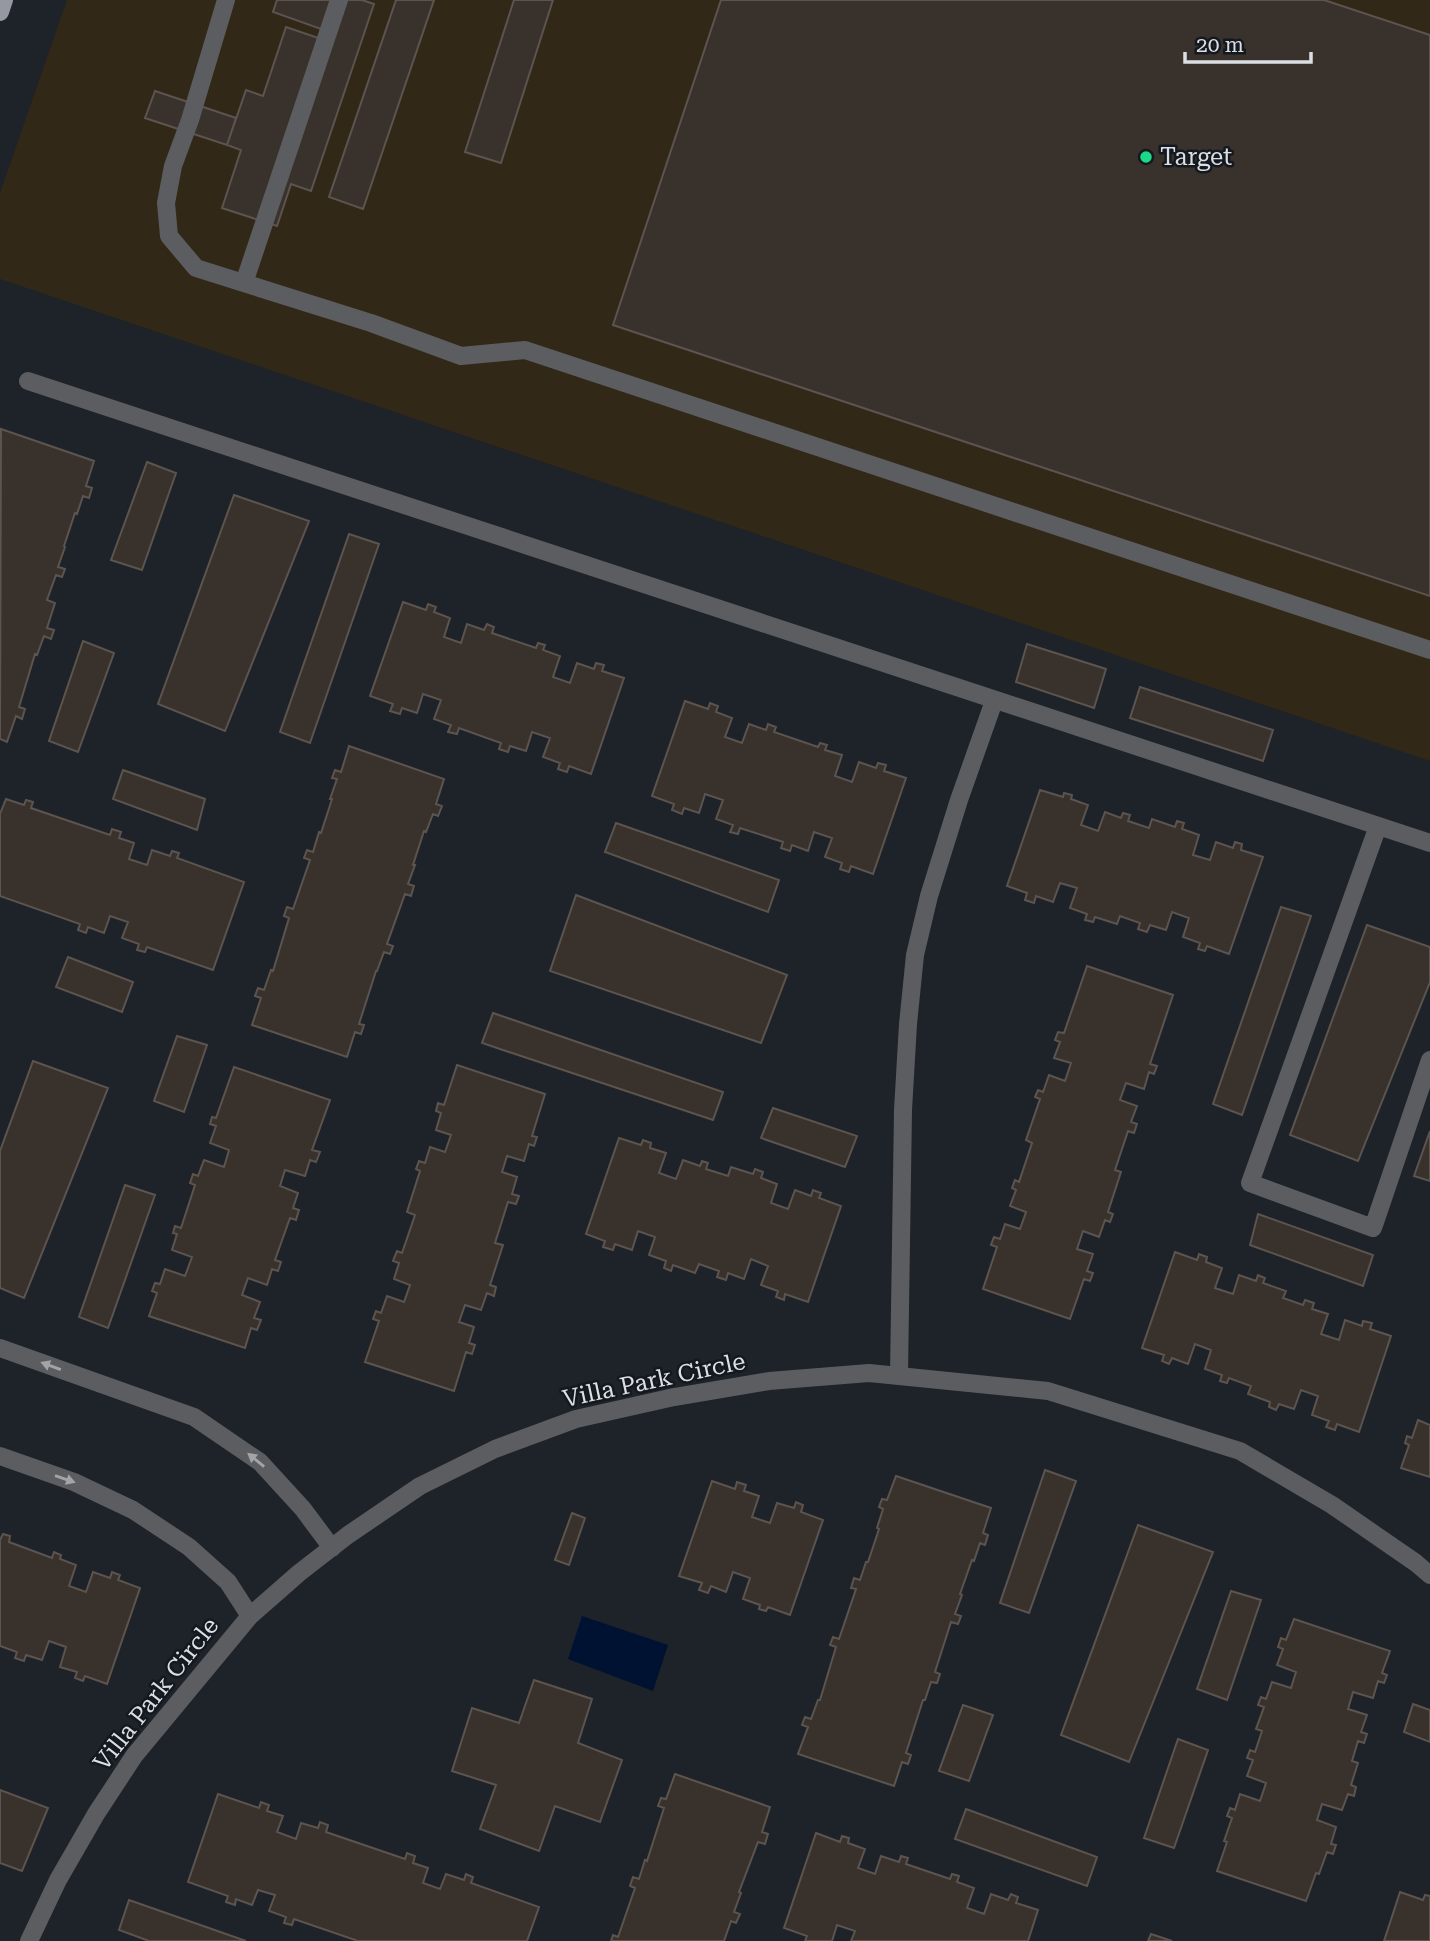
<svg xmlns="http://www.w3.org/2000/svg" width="1430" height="1941" font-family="'Roboto Serif',serif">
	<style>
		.commercial { fill: #312818 }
		.water { fill: #001231 }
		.building { fill: #39312c; stroke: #5c544f; stroke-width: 2 }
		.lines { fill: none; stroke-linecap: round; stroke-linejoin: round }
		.lane { stroke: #5c5d61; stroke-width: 18 }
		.primary { stroke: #9598a0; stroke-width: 18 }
		.oneway { fill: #a2a4a8 }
		.poi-dot { fill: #1cd988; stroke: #14191f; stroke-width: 2.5 }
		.labels { text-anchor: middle; stroke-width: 5; stroke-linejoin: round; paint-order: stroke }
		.poi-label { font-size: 24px; fill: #dbdee3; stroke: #14191f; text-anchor: start }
		.street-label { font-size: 24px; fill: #dbdee3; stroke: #14191f }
	</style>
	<rect width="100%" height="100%" fill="#1e2229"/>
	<path class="commercial" d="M 67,0 L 1430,0 L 1430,761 L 0,279 L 0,193 Z"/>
	<path class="water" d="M 582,1616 L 668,1645 L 653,1691 L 568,1659 Z"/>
	<path class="building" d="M 277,0 L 362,0 L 374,4 L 311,191 L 291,184 L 277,226 L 222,208 L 241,150 L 227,145 L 246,90 L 263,96 L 286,27 L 324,40 L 327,31 L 273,12 Z
		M 396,0 L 434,0 L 363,209 L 329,197 Z
		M 514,0 L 553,0 L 501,163 L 465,152 Z
		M 721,0 L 1324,0 L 1430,35 L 1430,596 L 613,325 Z
		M 155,91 L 236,118 L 227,145 L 145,118 Z
		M 1,429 L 94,461 L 86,486 L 92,488 L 89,498 L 83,496 L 77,514 L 75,513 L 64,546 L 65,547 L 58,567 L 65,569 L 62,577 L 56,575 L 47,600 L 55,603 L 47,628 L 54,630 L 51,639 L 44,636 L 37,655 L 35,654 L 19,707 L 25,709 L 22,719 L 16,716 L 7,742 L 0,739 Z
		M 147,462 L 176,473 L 142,570 L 111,560 Z
		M 234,495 L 309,521 L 225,731 L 158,704 Z
		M 349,534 L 379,544 L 310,743 L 280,732 Z
		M 403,602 L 426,610 L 428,604 L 436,607 L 434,612 L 450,618 L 444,637 L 461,643 L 467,624 L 484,630 L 487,624 L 494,627 L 492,633 L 536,648 L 538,643 L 545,645 L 543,650 L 560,656 L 553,677 L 570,683 L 577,663 L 594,669 L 596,663 L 604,665 L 602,671 L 624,678 L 591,774 L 569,766 L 567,772 L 558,769 L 560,763 L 543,757 L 550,738 L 532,732 L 526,751 L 510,746 L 508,752 L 499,749 L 501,743 L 459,728 L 457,734 L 448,732 L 451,725 L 434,719 L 441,700 L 423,694 L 417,713 L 402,708 L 400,714 L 390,711 L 393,704 L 370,696 Z
		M 83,641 L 114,653 L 78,752 L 49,741 Z
		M 1027,644 L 1106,669 L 1094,708 L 1016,682 Z
		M 1140,687 L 1273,730 L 1263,761 L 1130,718 Z
		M 685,701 L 708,709 L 710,703 L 718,706 L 716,712 L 732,718 L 725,737 L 742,743 L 749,724 L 766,730 L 768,724 L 776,727 L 774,732 L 818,747 L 820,743 L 827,745 L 825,750 L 842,755 L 835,776 L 852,782 L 859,762 L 876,768 L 878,763 L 886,765 L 884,771 L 906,778 L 873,874 L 851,866 L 849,872 L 840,869 L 842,863 L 825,857 L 832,838 L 814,832 L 808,851 L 792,845 L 790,851 L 781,848 L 783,842 L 740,828 L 738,834 L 730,832 L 733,825 L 716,819 L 723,800 L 705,794 L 699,813 L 684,808 L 682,814 L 672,810 L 674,804 L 652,796 Z
		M 349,746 L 444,779 L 436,804 L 442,806 L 438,816 L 433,814 L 426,832 L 424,831 L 413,865 L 415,865 L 408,884 L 414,886 L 411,896 L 405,894 L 387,944 L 393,946 L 390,954 L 384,952 L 377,971 L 376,971 L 359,1024 L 364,1025 L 361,1034 L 355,1032 L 347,1057 L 252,1025 L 261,998 L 255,996 L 258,988 L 264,990 L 271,970 L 273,971 L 289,918 L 284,916 L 287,907 L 293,909 L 310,860 L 304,858 L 307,850 L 313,852 L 319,832 L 321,833 L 332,799 L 330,799 L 337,779 L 332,778 L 335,770 L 341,772 Z
		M 123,770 L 205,799 L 197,830 L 113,799 Z
		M 1040,790 L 1063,797 L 1064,793 L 1072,795 L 1071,799 L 1088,805 L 1081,825 L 1098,831 L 1105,812 L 1121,818 L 1123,813 L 1130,815 L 1128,821 L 1149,828 L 1152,819 L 1175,827 L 1177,821 L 1184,823 L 1182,829 L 1199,835 L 1193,855 L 1210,860 L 1216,842 L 1233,848 L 1235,842 L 1242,844 L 1241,850 L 1263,857 L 1229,954 L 1207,946 L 1205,951 L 1198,949 L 1200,943 L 1183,937 L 1189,918 L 1172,912 L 1166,930 L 1150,925 L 1147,932 L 1138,929 L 1140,923 L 1120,916 L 1117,924 L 1095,917 L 1093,922 L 1085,920 L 1087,914 L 1070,908 L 1077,888 L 1060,883 L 1053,902 L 1036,896 L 1034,903 L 1025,900 L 1027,893 L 1007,886 Z
		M 6,799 L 24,805 L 26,800 L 33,802 L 31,808 L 110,835 L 112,829 L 121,832 L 119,838 L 134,843 L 129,859 L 147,865 L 152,850 L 170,856 L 172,851 L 179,853 L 177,858 L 244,882 L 213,970 L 147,947 L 145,952 L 137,950 L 139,944 L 122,938 L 128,922 L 110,916 L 104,933 L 88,927 L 86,933 L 78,930 L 80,924 L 0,896 L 0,897 L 0,814 Z
		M 616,823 L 779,880 L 768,912 L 605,852 Z
		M 576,895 L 787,975 L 761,1043 L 550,971 Z
		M 1281,907 L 1311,916 L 1242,1115 L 1213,1104 Z
		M 1367,925 L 1430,947 L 1430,982 L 1358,1161 L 1290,1135 Z
		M 68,957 L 133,982 L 122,1012 L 56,987 Z
		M 1087,966 L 1173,995 L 1150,1064 L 1157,1066 L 1154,1074 L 1149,1072 L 1144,1089 L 1126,1083 L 1120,1100 L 1137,1106 L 1131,1122 L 1137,1124 L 1134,1133 L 1128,1131 L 1115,1170 L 1121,1172 L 1108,1212 L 1113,1214 L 1110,1222 L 1105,1220 L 1099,1237 L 1083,1231 L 1077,1249 L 1093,1254 L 1087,1271 L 1093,1273 L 1090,1281 L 1084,1279 L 1070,1319 L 983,1289 L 997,1247 L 991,1245 L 994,1237 L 1000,1239 L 1005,1224 L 1020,1229 L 1026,1212 L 1010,1206 L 1016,1190 L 1012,1188 L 1015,1180 L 1019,1182 L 1032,1143 L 1026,1140 L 1040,1099 L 1035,1097 L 1038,1090 L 1043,1092 L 1049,1075 L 1065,1081 L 1071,1063 L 1054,1058 L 1060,1042 L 1055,1040 L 1058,1032 L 1064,1033 Z
		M 493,1013 L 723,1092 L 713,1120 L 482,1043 Z
		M 177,1036 L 207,1045 L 184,1112 L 154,1101 Z
		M 33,1061 L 108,1088 L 24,1298 L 0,1288 L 0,1151 Z
		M 457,1065 L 545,1094 L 532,1136 L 537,1137 L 534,1146 L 529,1144 L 524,1161 L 507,1156 L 502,1172 L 517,1177 L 512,1194 L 519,1196 L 516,1204 L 508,1202 L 495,1243 L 503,1245 L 490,1285 L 496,1287 L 494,1296 L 487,1293 L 481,1310 L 465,1305 L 459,1322 L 474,1327 L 469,1343 L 475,1345 L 472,1354 L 466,1352 L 454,1391 L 365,1362 L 379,1321 L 373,1319 L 376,1311 L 381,1313 L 387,1296 L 404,1302 L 410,1285 L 394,1279 L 399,1263 L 393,1261 L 397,1251 L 402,1253 L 415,1215 L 407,1212 L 420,1171 L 416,1169 L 419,1161 L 425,1163 L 430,1147 L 445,1152 L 451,1135 L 436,1130 L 441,1113 L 436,1111 L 438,1103 L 444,1105 Z
		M 234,1067 L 330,1100 L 312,1150 L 320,1152 L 316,1162 L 310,1160 L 305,1176 L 285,1170 L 280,1186 L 298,1193 L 293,1208 L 299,1210 L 296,1220 L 290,1218 L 275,1260 L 281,1262 L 278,1271 L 272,1269 L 267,1285 L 248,1278 L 242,1295 L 260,1302 L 254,1318 L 261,1320 L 257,1330 L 251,1328 L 245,1348 L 149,1316 L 157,1293 L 152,1291 L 155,1283 L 160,1284 L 165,1269 L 185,1276 L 192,1257 L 172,1250 L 177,1234 L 173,1233 L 175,1226 L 181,1228 L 195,1185 L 190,1183 L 193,1174 L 198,1176 L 204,1160 L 224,1167 L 229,1150 L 210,1143 L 216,1126 L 210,1124 L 212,1117 L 216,1118 Z
		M 773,1108 L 857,1136 L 845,1167 L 761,1138 Z
		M 1430,1131 L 1430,1181 L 1414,1176 Z
		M 619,1138 L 641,1145 L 643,1140 L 651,1143 L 650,1148 L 666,1153 L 659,1173 L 676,1179 L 683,1160 L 700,1166 L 702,1161 L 708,1163 L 706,1169 L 728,1176 L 731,1167 L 753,1174 L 755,1169 L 763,1172 L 761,1178 L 777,1184 L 771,1203 L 788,1209 L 795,1190 L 811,1196 L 813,1190 L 821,1193 L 819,1198 L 841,1206 L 808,1302 L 785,1294 L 784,1300 L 776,1297 L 778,1291 L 761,1285 L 768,1266 L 751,1259 L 744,1279 L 728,1273 L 726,1280 L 717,1277 L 719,1271 L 699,1264 L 695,1273 L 673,1265 L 671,1271 L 664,1268 L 666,1261 L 649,1255 L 655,1237 L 638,1231 L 632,1250 L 615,1244 L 613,1250 L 603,1247 L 605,1241 L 586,1234 Z
		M 125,1185 L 155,1195 L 108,1328 L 79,1317 Z
		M 1258,1214 L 1373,1255 L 1363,1286 L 1250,1245 Z
		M 1175,1252 L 1197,1260 L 1199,1254 L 1207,1257 L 1206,1262 L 1222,1268 L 1215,1288 L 1233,1294 L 1239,1275 L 1256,1281 L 1258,1275 L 1265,1278 L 1263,1283 L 1286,1291 L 1283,1298 L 1303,1305 L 1305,1300 L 1314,1303 L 1312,1309 L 1328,1314 L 1321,1334 L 1339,1340 L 1345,1320 L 1362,1326 L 1363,1321 L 1372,1323 L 1370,1329 L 1391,1336 L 1359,1432 L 1337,1424 L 1335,1430 L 1326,1427 L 1329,1421 L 1312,1415 L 1318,1396 L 1301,1390 L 1294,1409 L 1279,1404 L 1276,1410 L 1269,1407 L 1270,1402 L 1248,1394 L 1251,1386 L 1229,1378 L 1227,1383 L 1220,1381 L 1222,1375 L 1205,1369 L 1211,1350 L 1195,1344 L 1188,1364 L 1172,1358 L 1169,1364 L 1162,1361 L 1164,1355 L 1142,1348 Z
		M 1418,1420 L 1430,1425 L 1430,1477 L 1401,1468 L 1409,1445 L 1405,1443 L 1407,1436 L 1412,1438 Z
		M 1045,1470 L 1076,1481 L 1029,1613 L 1000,1603 Z
		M 896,1476 L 991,1508 L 983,1533 L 988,1535 L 985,1545 L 980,1543 L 974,1561 L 972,1560 L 960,1594 L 962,1595 L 955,1614 L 961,1616 L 958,1624 L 951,1622 L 935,1672 L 940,1674 L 937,1683 L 931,1682 L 925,1700 L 923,1700 L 906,1753 L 911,1755 L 908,1764 L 902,1762 L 894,1786 L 798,1754 L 808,1727 L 802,1725 L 805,1717 L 811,1719 L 818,1700 L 820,1700 L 836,1647 L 830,1645 L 833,1637 L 839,1639 L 856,1589 L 851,1588 L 854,1578 L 860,1580 L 866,1562 L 868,1562 L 879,1529 L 877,1528 L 883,1509 L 879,1507 L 882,1499 L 887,1500 Z
		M 712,1481 L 735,1489 L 737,1482 L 746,1485 L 744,1491 L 759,1496 L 752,1517 L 770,1523 L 777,1503 L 794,1508 L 796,1502 L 803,1505 L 801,1512 L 823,1520 L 790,1615 L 768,1607 L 766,1611 L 759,1609 L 760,1605 L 743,1599 L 750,1578 L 733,1572 L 726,1592 L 711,1586 L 708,1593 L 699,1590 L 702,1583 L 679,1576 Z
		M 572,1513 L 585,1518 L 569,1565 L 555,1560 Z
		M 1138,1525 L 1213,1552 L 1129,1762 L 1061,1735 Z
		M 3,1534 L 10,1536 L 9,1542 L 52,1558 L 54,1552 L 61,1555 L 60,1559 L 76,1565 L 69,1586 L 86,1592 L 93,1572 L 110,1578 L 112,1572 L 120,1575 L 118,1580 L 140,1588 L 107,1684 L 85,1676 L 83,1681 L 75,1678 L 77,1672 L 60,1667 L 66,1647 L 49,1641 L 42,1660 L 26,1655 L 24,1661 L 15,1658 L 17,1652 L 0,1646 L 0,1540 Z
		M 1231,1591 L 1261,1600 L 1227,1700 L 1197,1689 Z
		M 1294,1619 L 1390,1651 L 1382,1673 L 1387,1675 L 1384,1683 L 1378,1681 L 1373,1698 L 1353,1692 L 1348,1709 L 1367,1715 L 1361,1732 L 1367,1734 L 1364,1743 L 1358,1741 L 1352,1761 L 1358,1763 L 1351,1785 L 1356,1787 L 1354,1796 L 1348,1794 L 1342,1810 L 1322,1804 L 1317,1820 L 1336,1827 L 1331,1844 L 1336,1845 L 1333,1854 L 1327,1852 L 1319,1874 L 1316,1873 L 1306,1901 L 1217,1871 L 1227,1842 L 1224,1841 L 1232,1818 L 1227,1816 L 1230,1808 L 1235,1810 L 1240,1794 L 1260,1801 L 1266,1783 L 1247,1776 L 1253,1760 L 1247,1758 L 1250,1750 L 1255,1752 L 1262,1731 L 1256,1729 L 1264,1707 L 1258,1705 L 1261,1697 L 1266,1699 L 1272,1682 L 1291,1688 L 1296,1672 L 1277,1665 L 1283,1649 L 1278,1647 L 1281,1638 L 1286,1640 Z
		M 534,1680 L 592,1699 L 578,1743 L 622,1760 L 600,1822 L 555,1806 L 539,1851 L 480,1829 L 496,1785 L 452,1771 L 472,1708 L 519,1723 Z
		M 1413,1704 L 1430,1710 L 1430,1742 L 1404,1732 Z
		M 963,1705 L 993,1715 L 969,1781 L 939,1771 Z
		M 1178,1739 L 1208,1750 L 1174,1848 L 1144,1838 Z
		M 675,1774 L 770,1807 L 762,1832 L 768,1834 L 765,1844 L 758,1842 L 739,1892 L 741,1893 L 734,1912 L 740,1914 L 736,1923 L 731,1921 L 724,1941 L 611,1941 L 613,1935 L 618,1937 L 635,1888 L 630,1886 L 633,1877 L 639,1879 L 645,1860 L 647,1861 L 664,1808 L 658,1806 L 661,1798 L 666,1799 Z
		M 0,1790 L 48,1808 L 22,1871 L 0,1863 Z
		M 218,1794 L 259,1808 L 261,1802 L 269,1805 L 267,1811 L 283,1816 L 277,1832 L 296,1839 L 301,1823 L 318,1828 L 320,1822 L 328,1825 L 326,1832 L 405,1859 L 407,1853 L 415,1856 L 413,1863 L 428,1868 L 423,1883 L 440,1889 L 446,1874 L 464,1880 L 466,1874 L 473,1877 L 471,1883 L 539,1907 L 527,1941 L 358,1941 L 294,1919 L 292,1925 L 284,1923 L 286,1917 L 269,1911 L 275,1895 L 258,1890 L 252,1905 L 236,1899 L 235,1905 L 226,1902 L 228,1896 L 188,1882 Z
		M 966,1809 L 1097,1857 L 1087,1886 L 955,1839 Z
		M 816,1833 L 840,1842 L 842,1836 L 849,1838 L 848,1843 L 865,1849 L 858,1868 L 875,1874 L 881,1856 L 899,1862 L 901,1856 L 908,1858 L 906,1864 L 950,1879 L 952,1874 L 959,1876 L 957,1882 L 974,1888 L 967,1908 L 984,1914 L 991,1894 L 1008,1900 L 1011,1894 L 1018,1897 L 1016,1903 L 1038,1910 L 1028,1941 L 851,1941 L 855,1931 L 837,1925 L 832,1941 L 805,1941 L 807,1936 L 784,1928 Z
		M 1400,1892 L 1423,1900 L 1425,1895 L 1430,1896 L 1430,1941 L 1384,1941 Z
		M 129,1900 L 246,1941 L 149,1941 L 119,1930 Z
		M 1151,1934 L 1172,1941 L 1148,1941 Z"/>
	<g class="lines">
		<path class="lane" d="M 226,0 L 190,120 L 173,166 L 166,203 L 169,236 L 196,268 L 371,323 L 461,356 L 525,350 L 1430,650
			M 244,283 L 339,0
			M 28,381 L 1430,843
			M 1378,826 L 1250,1183 L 1373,1228 L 1430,1060
			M 0,1348 L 194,1417 L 260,1462 L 303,1509 L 332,1548
			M 899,1375 L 903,1110 L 908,1024 L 915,955 L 929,896 L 959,800 L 994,701
			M 0,1456 L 74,1482 L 133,1510 L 189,1547 L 228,1582 L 250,1616
			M 29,1941 L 58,1880 L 96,1814 L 134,1756 L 250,1616 L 299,1573 L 348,1535 L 420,1486 L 495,1449 L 576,1419 L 674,1397 L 769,1381 L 869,1373 L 1048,1391 L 1240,1451 L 1332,1505 L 1416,1563 L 1430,1575"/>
		<path class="primary" d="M 0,12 L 4,0"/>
	</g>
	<defs><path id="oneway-solid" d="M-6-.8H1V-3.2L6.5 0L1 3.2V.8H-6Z" transform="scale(1.75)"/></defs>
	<g class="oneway">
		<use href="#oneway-solid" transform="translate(51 1366) rotate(-160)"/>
		<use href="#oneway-solid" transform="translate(256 1460) rotate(-141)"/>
		<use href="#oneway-solid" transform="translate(65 1479) rotate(19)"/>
	</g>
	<circle class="poi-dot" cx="1146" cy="157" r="7"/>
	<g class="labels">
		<g class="poi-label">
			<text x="1160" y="165">Target</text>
		</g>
		<g class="street-label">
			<text transform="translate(654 1380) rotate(-12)" y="8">Villa Park Circle</text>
			<text transform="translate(156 1694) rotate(-52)" y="8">Villa Park Circle</text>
		</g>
	</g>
	<path d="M1185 52v10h126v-10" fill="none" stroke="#dbdee3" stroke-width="3.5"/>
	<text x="1196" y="52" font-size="21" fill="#dbdee3" stroke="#14191f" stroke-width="5" paint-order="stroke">20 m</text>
</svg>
